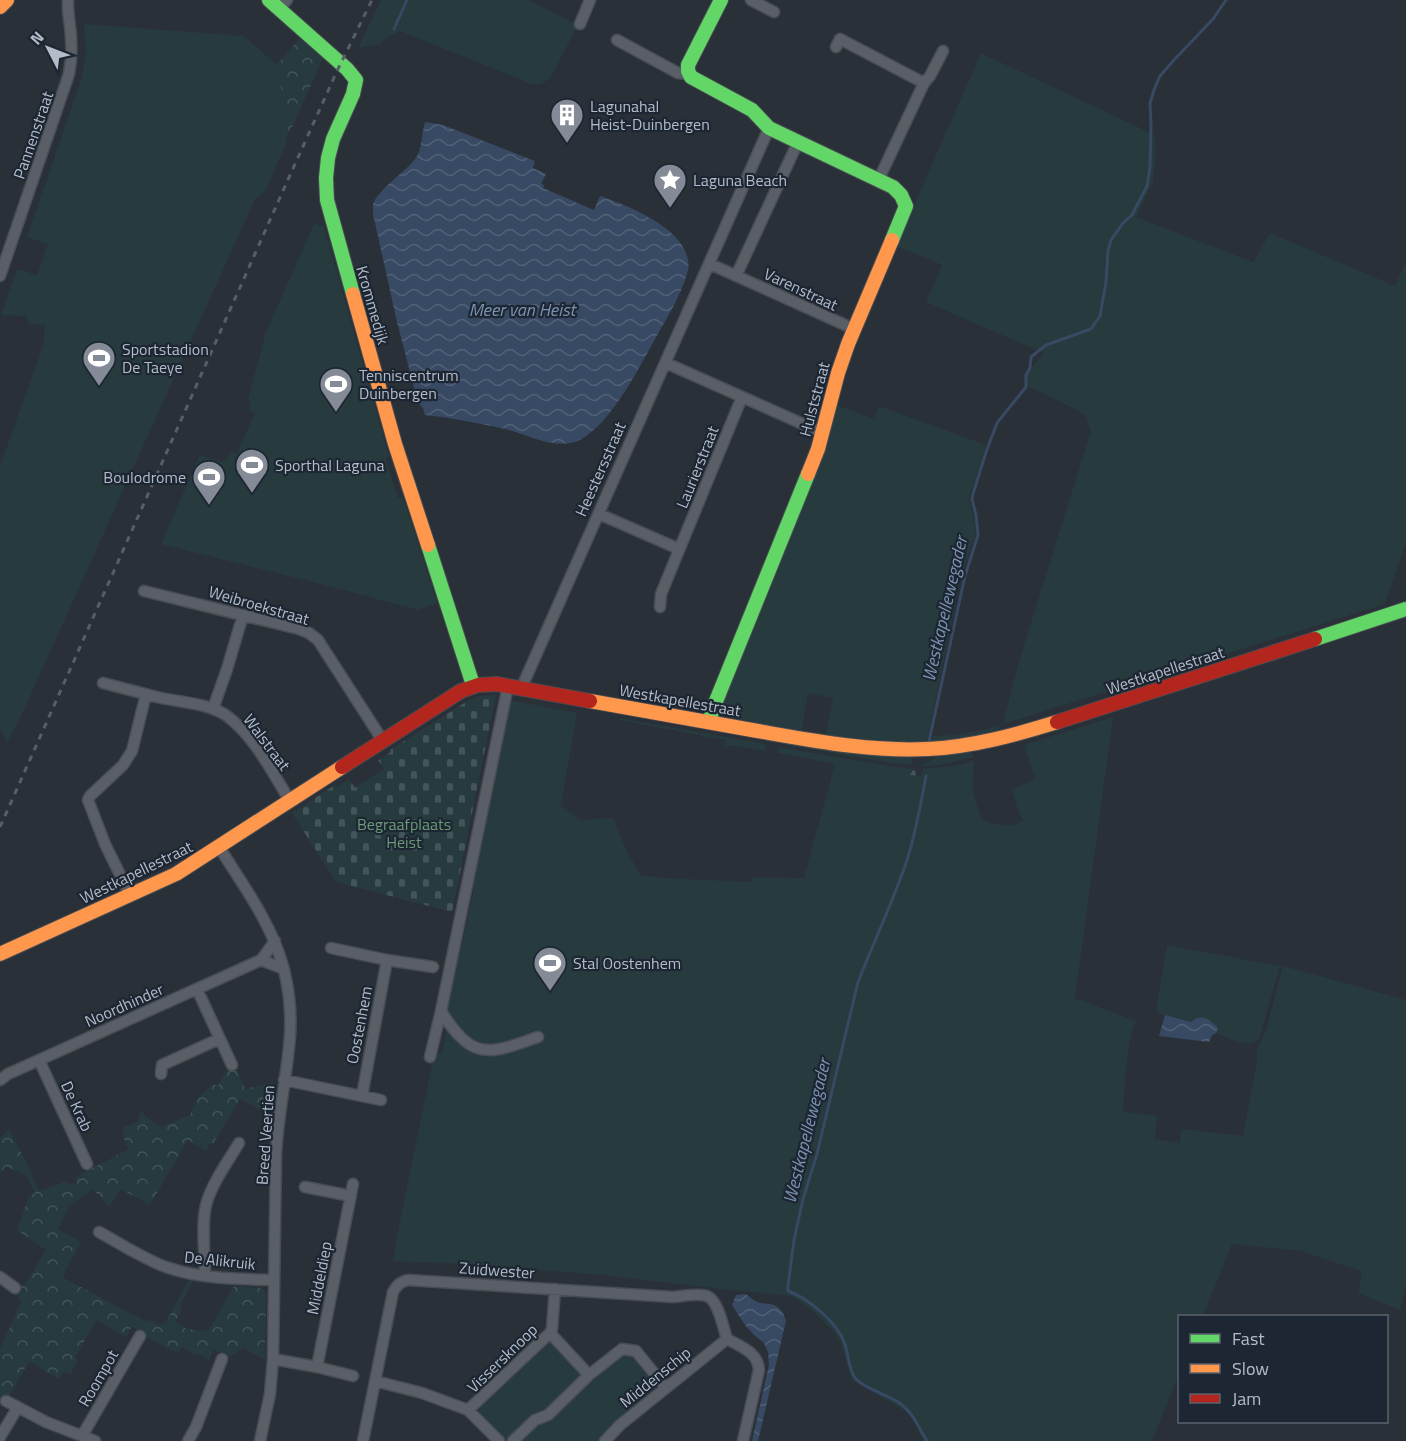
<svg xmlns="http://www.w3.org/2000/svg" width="1406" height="1441" font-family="'Titillium Web',sans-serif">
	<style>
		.grass { fill: #273a3e }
		.forest { fill: url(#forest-firs) }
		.cemetery { fill: url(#cemetery-stones) }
		.park { fill: url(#park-crowns) }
		.water { fill: url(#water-waves) }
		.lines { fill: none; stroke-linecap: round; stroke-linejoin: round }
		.stream { stroke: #384963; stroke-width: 3 }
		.street-casing { stroke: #484c53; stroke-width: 13 }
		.fast-casing { stroke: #484c53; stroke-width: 16 }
		.slow-casing { stroke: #484c53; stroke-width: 16 }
		.jam-casing { stroke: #484c53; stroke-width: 16 }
		.street { stroke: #5a5e66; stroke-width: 10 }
		.fast { stroke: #63d668; stroke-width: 14 }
		.slow { stroke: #ff974d; stroke-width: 14 }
		.jam { stroke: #b3261e; stroke-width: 14 }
		.rail { stroke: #595d64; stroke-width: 3; stroke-dasharray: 6 6; stroke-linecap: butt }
		.labels { text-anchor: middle; stroke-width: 4.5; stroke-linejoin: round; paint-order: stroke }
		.poi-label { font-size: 16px; fill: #b4bcc9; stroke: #1d2633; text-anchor: start }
		.street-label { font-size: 16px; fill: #b4bcc9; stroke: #1d2633 }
		.park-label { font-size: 16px; fill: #6b9a76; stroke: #1d2633 }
		.water-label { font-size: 18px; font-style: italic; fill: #7c92b1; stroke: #1d2633 }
	</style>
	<defs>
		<pattern id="forest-firs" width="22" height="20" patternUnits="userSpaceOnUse" patternTransform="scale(1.5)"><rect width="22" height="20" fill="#273a3e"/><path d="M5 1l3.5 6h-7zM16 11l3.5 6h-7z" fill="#445559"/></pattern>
		<pattern id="cemetery-stones" width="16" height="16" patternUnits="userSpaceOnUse" patternTransform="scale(1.5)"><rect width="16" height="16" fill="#273a3e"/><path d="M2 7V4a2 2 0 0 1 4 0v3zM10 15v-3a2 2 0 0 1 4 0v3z" fill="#445559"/></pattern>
		<pattern id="park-crowns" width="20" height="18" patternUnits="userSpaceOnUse" patternTransform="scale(1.5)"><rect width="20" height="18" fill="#273a3e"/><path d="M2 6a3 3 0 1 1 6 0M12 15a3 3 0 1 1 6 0" fill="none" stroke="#445559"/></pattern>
		<pattern id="water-waves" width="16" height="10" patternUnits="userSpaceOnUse" patternTransform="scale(1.5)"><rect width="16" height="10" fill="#384963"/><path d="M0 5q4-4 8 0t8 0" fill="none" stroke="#526178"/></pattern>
	</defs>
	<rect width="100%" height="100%" fill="#2a3038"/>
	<path class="grass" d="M 381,0 L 528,0 L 578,25 L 550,79 L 540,84 L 532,84 L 400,31 L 386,38 L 381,44 L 358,48 Z
		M 84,24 L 244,36 L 277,65 L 273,69 L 281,84 L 284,97 L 287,113 L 288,131 L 285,146 L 266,190 L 255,199 L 17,725 L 7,742 L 0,729 L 0,466 L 43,346 L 45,325 L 28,324 L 27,316 L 1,315 L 17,269 L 37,275 L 48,244 L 27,237 L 82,77 L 86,50 Z
		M 981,53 L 1155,135 L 1155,161 L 1153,182 L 1136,217 L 1253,262 L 1270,233 L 1395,286 L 1406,261 L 1406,543 L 1385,604 L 1003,724 L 1020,658 L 1091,431 L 1086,416 L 1077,410 L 1026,385 C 1026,371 1037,361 1045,352 L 1043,353 L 926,302 L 942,265 L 896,246 Z
		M 314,224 L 324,227 L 389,457 L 386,459 L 398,498 L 403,497 L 437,603 L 418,610 L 321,584 L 161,544 L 200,455 L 223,462 L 227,459 L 231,451 L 237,453 L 255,413 L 249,410 L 251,402 L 248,400 L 266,332 Z
		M 834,404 L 874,419 L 879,406 L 986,445 L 969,498 L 974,519 L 976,533 L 960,581 L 927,741 L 931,741 L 932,736 C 954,736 977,732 999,726 L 999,734 L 972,739 L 916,745 L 825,738 L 833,698 L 808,693 L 801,734 L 720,720 L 717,715 Z
		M 509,700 L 577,713 L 561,805 L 580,820 L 613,818 L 627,852 L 641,875 L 663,878 L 752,882 L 751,877 L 804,878 L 835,764 L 778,753 L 779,747 L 889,766 L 887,771 L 921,776 L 923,769 L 958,765 L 974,761 L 973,793 L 981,818 C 994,826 1011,829 1024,820 L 1019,814 L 1012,790 L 1035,779 L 1024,745 L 1113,717 L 1075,998 L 1136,1021 C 1126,1041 1125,1088 1123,1112 L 1157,1116 L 1155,1139 L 1180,1143 L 1181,1129 L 1243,1136 L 1257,1062 L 1257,1051 L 1266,1030 L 1283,966 L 1406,1000 L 1406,1287 L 1400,1310 L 1358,1293 L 1362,1271 L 1300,1251 L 1232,1244 L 1203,1316 L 1180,1316 L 1179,1374 L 1152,1441 L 924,1441 L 914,1421 L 907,1412 L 852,1380 L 840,1341 L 831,1329 L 811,1309 L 792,1296 L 722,1289 L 602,1275 L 464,1264 L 393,1261 L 396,1241 L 434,1055 L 442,1053 L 447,1028 L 442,1019 L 454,965 L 463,941 L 474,888 L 470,886 Z
		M 619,718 L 766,744 L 765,751 L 730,745 L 729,747 L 725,747 L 725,740 L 619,720 Z
		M 783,742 L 911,755 L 913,765 L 891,763 L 782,744 Z
		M 968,750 L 975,757 L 939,765 L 921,766 L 922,764 L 931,761 C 939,749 954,751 968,750 Z
		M 1167,945 L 1280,966 L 1260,1036 C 1258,1039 1256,1042 1252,1043 C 1242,1046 1226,1037 1216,1033 L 1218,1028 L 1158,1013 L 1157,1004 Z
		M 550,1340 L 589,1382 L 625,1354 L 632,1355 L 658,1386 L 622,1415 L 598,1441 L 505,1441 C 496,1432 480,1420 478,1407 Z"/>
	<path class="forest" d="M 889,766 L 912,769 L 915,771 L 916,774 L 915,776 L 886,771 Z"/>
	<path class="cemetery" d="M 496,695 L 452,912 L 336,882 L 292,813 L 335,785 L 337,787 L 349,779 L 355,788 L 384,769 L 378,760 L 391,752 L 390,750 L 469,700 L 480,696 Z"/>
	<path class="park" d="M 300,38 L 323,58 L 290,132 L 288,131 C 287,109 284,89 273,69 Z
		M 235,1066 L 245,1089 L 274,1082 L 270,1115 L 240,1099 L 213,1144 L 210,1143 L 206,1151 L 188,1140 L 150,1205 L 121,1189 L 109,1207 L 93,1189 L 69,1207 L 58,1229 L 81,1242 L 62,1277 L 146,1322 L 148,1319 L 159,1325 L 166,1322 L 189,1280 L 193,1281 L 179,1307 L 182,1309 L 175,1322 L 187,1329 L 208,1331 L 234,1286 L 261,1288 L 265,1291 L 266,1296 L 265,1360 L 244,1348 L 228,1357 L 214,1349 L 209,1360 L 199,1354 L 195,1355 L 182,1347 L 177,1353 L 150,1339 L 132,1326 L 126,1337 L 97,1320 L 75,1357 L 78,1360 L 71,1373 L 72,1375 L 64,1372 L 59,1379 L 29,1361 L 12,1391 L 0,1406 L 0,1349 L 21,1302 L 16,1295 L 23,1284 L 25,1285 L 46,1250 L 17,1230 L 29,1196 L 35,1193 L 27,1176 L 5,1166 L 2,1172 L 0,1172 L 0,1138 L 9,1129 L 28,1166 L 39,1191 L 67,1181 L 68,1184 L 76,1183 L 76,1177 L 129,1149 L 122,1135 L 124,1127 L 138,1122 L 141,1110 L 143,1111 L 145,1116 L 162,1127 L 190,1115 L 198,1098 L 213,1084 L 218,1086 L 229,1067 Z"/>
	<path class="water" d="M 425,122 L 443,125 L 535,161 L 533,168 L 546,174 L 541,184 L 544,185 L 543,188 L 594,210 L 600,196 C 627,205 679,226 687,256 C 689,262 689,268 687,274 C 680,297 667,318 655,339 C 639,368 623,399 601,423 C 595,429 587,436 580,440 C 553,451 531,435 505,429 C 479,423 452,418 425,415 L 423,408 L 418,403 L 397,322 L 373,214 C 373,211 373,207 373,204 C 378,190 406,171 415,159 C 423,149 421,134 425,122 Z
		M 1165,1015 L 1191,1022 C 1202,1013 1209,1019 1218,1028 L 1216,1033 L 1212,1035 L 1209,1042 L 1159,1036 Z
		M 745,1294 C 750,1296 753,1301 758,1302 C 761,1304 765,1303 769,1304 C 779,1305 783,1311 786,1321 L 758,1441 L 752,1441 L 769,1365 L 768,1352 L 764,1343 L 754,1335 L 745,1325 L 732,1305 L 736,1295 Z"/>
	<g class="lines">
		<path class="stream" d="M 394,29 L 407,0
			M 929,741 L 965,576 L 978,535 L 976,515 L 972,499 L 973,494 L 986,452 L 997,423 L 1026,387 L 1026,375 L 1030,368 L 1031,357 L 1046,345 L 1091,329 L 1100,316 L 1106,282 L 1108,251 L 1111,240 L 1123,223 L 1132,215 L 1147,186 L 1150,167 L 1151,124 L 1150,103 L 1154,90 L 1160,76 L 1174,60 L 1213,19 L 1226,0
			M 926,776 C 921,803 916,831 908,857 C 894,900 874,941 858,982 L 817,1154 L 803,1199 L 794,1240 L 788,1286 L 788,1291 C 808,1298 838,1323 845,1344 C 848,1353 849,1372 856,1379 C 865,1389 889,1395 901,1404 C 914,1414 918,1427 927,1441"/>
		<g class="street-casing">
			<path id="street" d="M 751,0 L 774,12
				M 279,8 L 287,0
				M 580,24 L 590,0
				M 617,40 L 678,73 L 688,74
				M 836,47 L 840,39 L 924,83 L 878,181
				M 924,83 L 930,76 L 943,51
				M 710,264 L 854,329
				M 0,276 L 69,74 C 71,63 72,51 71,39 C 71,26 67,14 68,0
				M 736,276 L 798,142
				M 666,363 L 823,433
				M 599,514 L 679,549
				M 144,591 L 299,629 L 309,633 L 318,640 L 383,741
				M 660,607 L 661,594 L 742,397
				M 103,683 C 122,688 141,693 161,698 C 181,702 211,704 227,716 C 255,737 272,772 290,801
				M 521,689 L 769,128
				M 213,709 L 227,669 L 243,615
				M 219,847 C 260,911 295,956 290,1036 C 287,1076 278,1115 276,1154 L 273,1359 L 270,1394 L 260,1441
				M 130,895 L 105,844 L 88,800 L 90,796 L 123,765 L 132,751 L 146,694
				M 331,948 L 387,960 L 433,967
				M 261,960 L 284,969
				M 197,989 L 232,1065
				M 441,1011 C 448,1022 455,1033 465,1041 C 486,1060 516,1044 538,1037
				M 430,1057 L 441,1011 L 508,686
				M 39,1060 L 87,1164
				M 161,1074 L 162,1065 L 219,1039
				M 0,1080 L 8,1074 L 261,960 L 275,941
				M 284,1080 L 381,1100
				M 362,1096 L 387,960
				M 305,1187 L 351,1196
				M 99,1232 C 121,1244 147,1261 169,1268 C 201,1279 241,1279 274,1280
				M 205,1275 C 205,1254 201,1226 206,1205 C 212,1183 227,1163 239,1143
				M 0,1277 L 15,1288
				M 550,1333 L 589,1375
				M 727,1339 C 741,1347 758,1352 759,1370 L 743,1441
				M 273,1359 L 317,1367 L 353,1376
				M 317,1367 L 353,1184
				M 375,1381 L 422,1393 L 468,1410 L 499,1441
				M 6,1401 L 46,1422 L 95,1441
				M 468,1410 L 550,1333 L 552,1329 L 555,1289
				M 82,1436 L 140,1336
				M 0,1437 L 18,1407
				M 188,1441 L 196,1427 L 222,1359
				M 363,1441 L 393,1292 C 397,1285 400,1282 408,1280 L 673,1297 C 683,1296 698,1293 707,1296 C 719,1301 723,1328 727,1339
				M 513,1441 L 535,1420 L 548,1415 L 589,1375 L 622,1349 L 636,1351 L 666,1388
				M 605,1441 L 620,1425 L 727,1339"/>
		</g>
		<g class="fast-casing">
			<path id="fast" d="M 269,0 L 347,69 L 356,80 L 353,94 L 333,139 L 328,158 L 326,178 L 327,200 L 353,294
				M 721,0 L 688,65 L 688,71 L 691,77 L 752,110 L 769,128 L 893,187 L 901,195 L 906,206 L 892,240
				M 428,545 L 473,685
				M 1315,639 L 1406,609
				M 710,722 L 712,711 L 808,474"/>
		</g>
		<g class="slow-casing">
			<path id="slow" d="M 0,7 L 7,0
				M 353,294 L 395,444 L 428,545
				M 808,474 L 818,449 L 838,373 L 848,344 L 892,240
				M 590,701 C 644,711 698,720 752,730 C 810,740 869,752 928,749 C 972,747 1015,735 1057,722
				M 0,954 L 176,874 L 342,767"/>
		</g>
		<g class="jam-casing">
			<path id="jam" d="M 1057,722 L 1315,639
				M 342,767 L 461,691 L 478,685 L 497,684 L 590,701"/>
		</g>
		<use href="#street" class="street"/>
		<use href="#fast" class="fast"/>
		<use href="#slow" class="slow"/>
		<use href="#jam" class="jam"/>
		<path class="rail" d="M 0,827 L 282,193 L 337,71 L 372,0"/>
	</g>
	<defs>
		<g id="building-pin" transform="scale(1.725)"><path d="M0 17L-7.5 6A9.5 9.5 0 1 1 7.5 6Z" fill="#848b96" stroke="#1d2633"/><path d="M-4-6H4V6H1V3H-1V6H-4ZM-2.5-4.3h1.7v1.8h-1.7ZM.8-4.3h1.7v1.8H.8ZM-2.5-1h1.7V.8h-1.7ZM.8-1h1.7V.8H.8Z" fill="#fff"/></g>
		<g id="sight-pin" transform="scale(1.725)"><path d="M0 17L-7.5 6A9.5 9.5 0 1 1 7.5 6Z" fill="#848b96" stroke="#1d2633"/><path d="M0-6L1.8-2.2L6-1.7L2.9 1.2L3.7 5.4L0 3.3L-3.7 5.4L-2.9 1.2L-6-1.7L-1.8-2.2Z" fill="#fff"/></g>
		<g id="stadium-pin" transform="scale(1.725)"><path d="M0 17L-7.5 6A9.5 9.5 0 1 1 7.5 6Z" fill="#848b96" stroke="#1d2633"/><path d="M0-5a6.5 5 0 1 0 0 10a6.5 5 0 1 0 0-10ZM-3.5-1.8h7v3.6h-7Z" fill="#fff"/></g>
	</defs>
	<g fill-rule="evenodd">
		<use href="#building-pin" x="567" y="115"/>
		<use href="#sight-pin" x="670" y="180"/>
		<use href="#stadium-pin" x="99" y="358"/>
		<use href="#stadium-pin" x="336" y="384"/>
		<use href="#stadium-pin" x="252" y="465"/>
		<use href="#stadium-pin" x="209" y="477"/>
		<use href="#stadium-pin" x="550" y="963"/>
	</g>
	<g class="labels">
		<g class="poi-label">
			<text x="590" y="112">Lagunahal<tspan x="590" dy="18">Heist-Duinbergen</tspan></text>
			<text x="693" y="186">Laguna Beach</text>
			<text x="122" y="355">Sportstadion<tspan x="122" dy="18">De Taeye</tspan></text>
			<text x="359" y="381">Tenniscentrum<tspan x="359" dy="18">Duinbergen</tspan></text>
			<text x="275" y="471">Sporthal Laguna</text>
			<text x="186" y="483" text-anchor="end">Boulodrome</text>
			<text x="573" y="969">Stal Oostenhem</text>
		</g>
		<g class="street-label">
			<text transform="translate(33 135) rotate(-71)" y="6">Pannenstraat</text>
			<text transform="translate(801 289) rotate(25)" y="6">Varenstraat</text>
			<text transform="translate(373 305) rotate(74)" y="6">Krommedijk</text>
			<text transform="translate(814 399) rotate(-75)" y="6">Hulststraat</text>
			<text transform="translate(697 467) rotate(-68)" y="6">Laurierstraat</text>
			<text transform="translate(600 469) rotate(-66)" y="6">Heestersstraat</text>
			<text transform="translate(259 605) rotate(16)" y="6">Weibroekstraat</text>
			<text transform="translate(1165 670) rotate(-18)" y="6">Westkapellestraat</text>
			<text transform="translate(680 700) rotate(10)" y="6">Westkapellestraat</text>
			<text transform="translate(267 742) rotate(53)" y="6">Walstraat</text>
			<text transform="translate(136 872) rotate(-26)" y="6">Westkapellestraat</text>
			<text transform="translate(124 1005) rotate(-24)" y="6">Noordhinder</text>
			<text transform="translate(359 1025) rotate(-79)" y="6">Oostenhem</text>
			<text transform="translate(77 1106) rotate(65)" y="6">De Krab</text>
			<text transform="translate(265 1135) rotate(-86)" y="6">Breed Veertien</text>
			<text transform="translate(220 1260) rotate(6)" y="6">De Alikruik</text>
			<text transform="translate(497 1270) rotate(4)" y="6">Zuidwester</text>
			<text transform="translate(319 1278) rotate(-79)" y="6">Middeldiep</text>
			<text transform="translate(502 1358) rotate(-44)" y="6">Vissersknoop</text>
			<text transform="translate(655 1377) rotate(-39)" y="6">Middenschip</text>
			<text transform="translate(98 1378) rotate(-60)" y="6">Roompot</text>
		</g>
		<g class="park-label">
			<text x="404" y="830">Begraafplaats<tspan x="404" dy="18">Heist</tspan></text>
		</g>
		<g class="water-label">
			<text x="522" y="316">Meer van Heist</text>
			<text transform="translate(945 609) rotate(-77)" y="6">Westkapellewegader</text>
			<text transform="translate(807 1131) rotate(-76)" y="6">Westkapellewegader</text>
		</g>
	</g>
	<rect x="1178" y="1315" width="210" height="108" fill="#1d2633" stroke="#59626f" stroke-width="1.5"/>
	<rect x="1190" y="1334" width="30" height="9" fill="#63d668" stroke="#59626f" stroke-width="1.5"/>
	<text x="1232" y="1345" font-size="18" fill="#b4bcc9">Fast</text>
	<rect x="1190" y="1364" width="30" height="9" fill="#ff974d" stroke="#59626f" stroke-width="1.5"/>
	<text x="1232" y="1375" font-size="18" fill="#b4bcc9">Slow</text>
	<rect x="1190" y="1394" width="30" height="9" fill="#b3261e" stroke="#59626f" stroke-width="1.5"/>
	<text x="1232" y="1405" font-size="18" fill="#b4bcc9">Jam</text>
	<g transform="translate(48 48) rotate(312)" stroke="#1d2633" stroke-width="4.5" paint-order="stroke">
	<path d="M0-4.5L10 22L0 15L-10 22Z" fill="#b4bcc9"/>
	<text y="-9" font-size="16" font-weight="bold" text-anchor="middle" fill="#b4bcc9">N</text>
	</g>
</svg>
